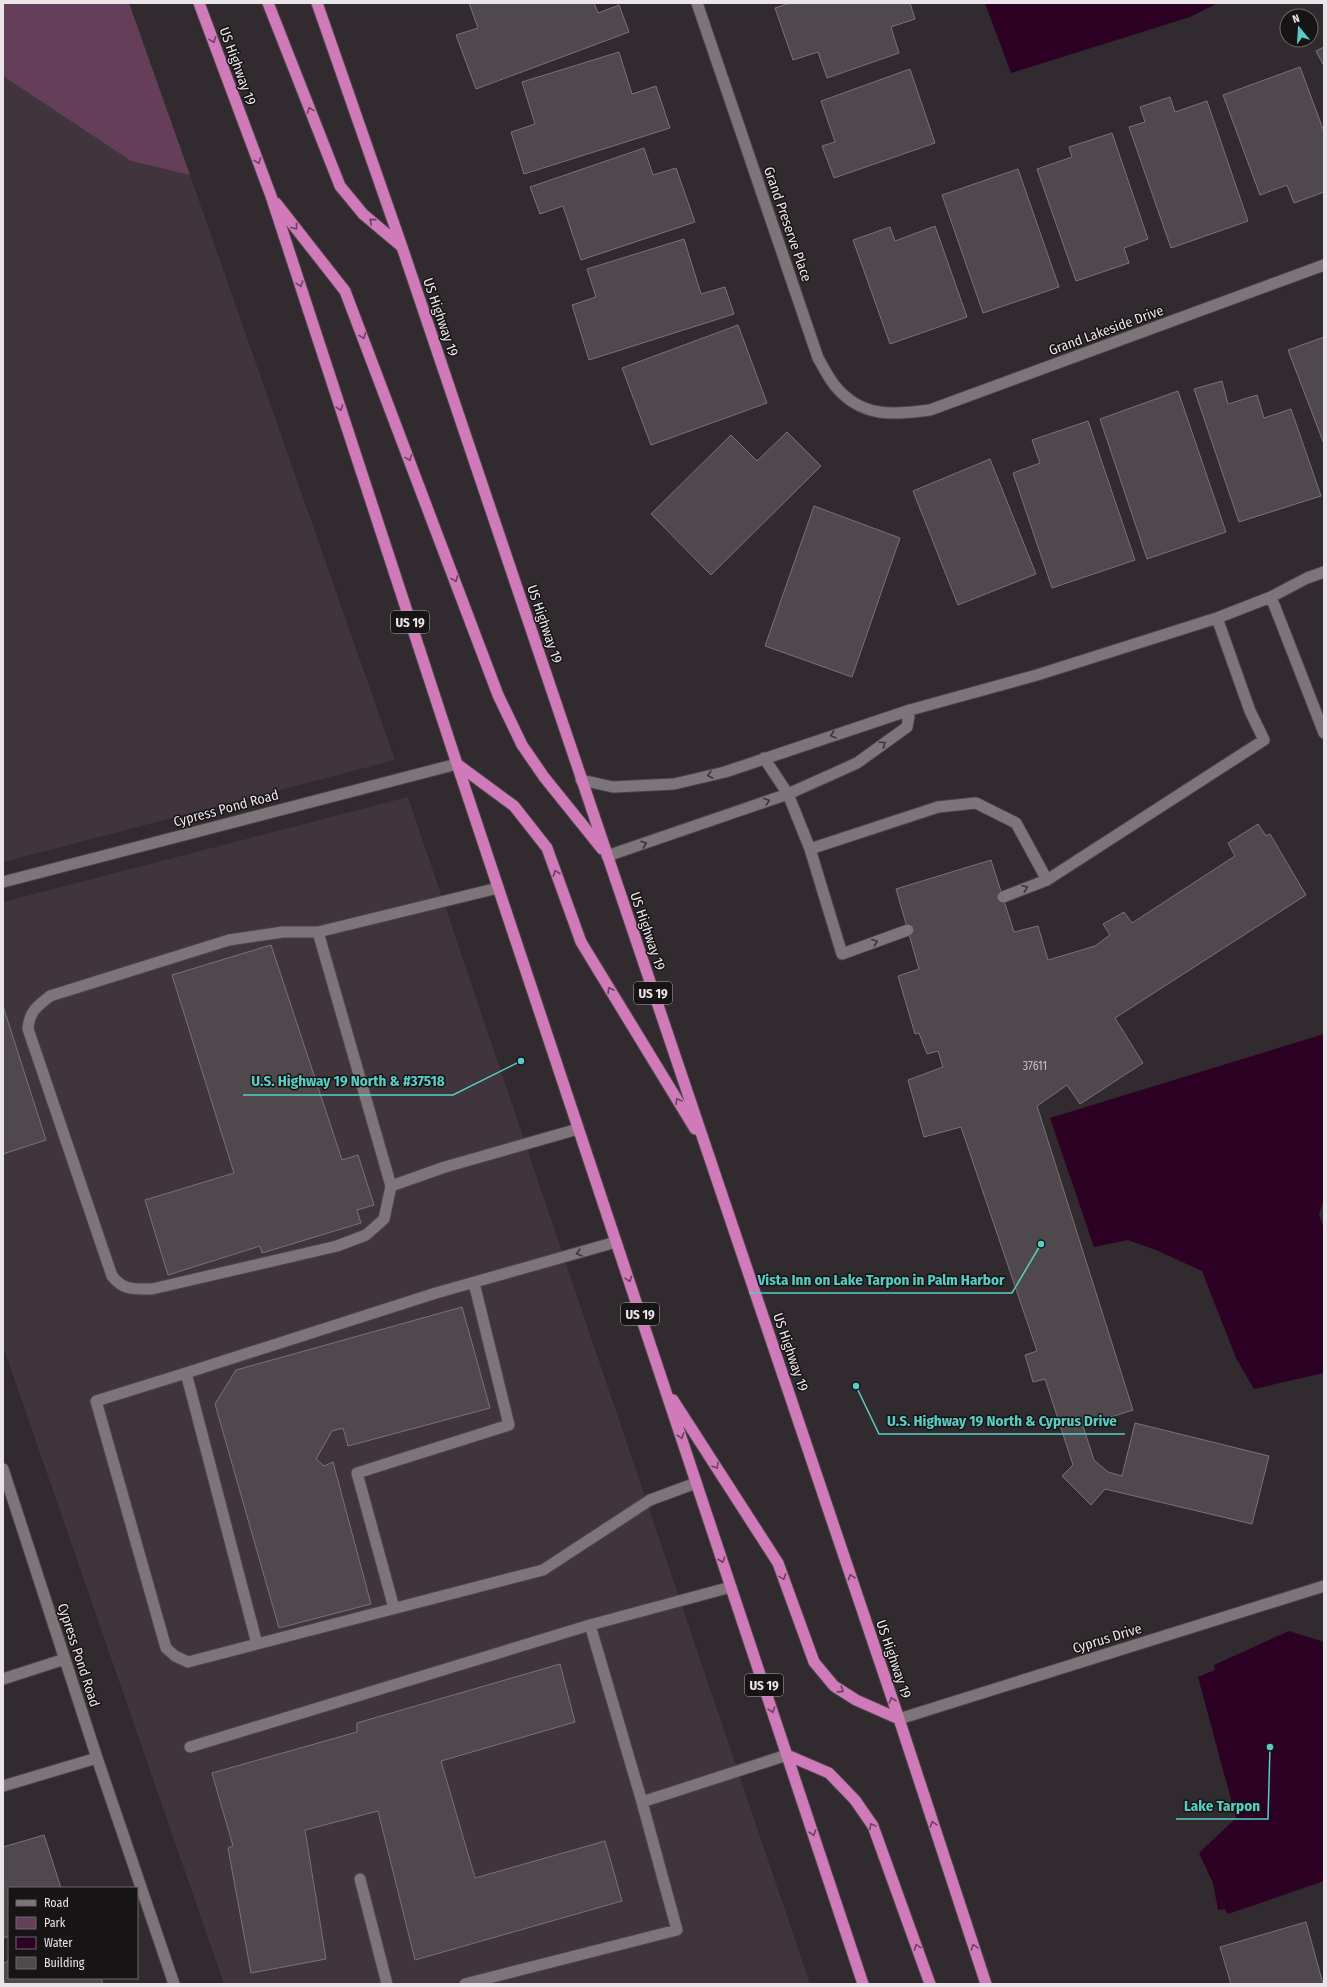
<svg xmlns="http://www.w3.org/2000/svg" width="1327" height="1987" font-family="'Fira Sans Condensed',sans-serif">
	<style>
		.built { fill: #40353c }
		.green { fill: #653f5a }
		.water { fill: #2c0124 }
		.building { fill: #4f484d; stroke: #7a7278 }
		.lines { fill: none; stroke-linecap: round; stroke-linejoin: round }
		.service-casing { stroke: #4b4549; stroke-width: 13 }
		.minor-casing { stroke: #4b4549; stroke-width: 13 }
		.tertiary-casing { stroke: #4b4549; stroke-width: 13 }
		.trunk-casing { stroke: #4b4549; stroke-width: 13 }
		.service { stroke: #7d757a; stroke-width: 11 }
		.minor { stroke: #7d757a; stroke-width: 11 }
		.tertiary { stroke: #7d757a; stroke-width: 11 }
		.trunk { stroke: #d07ab9; stroke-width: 11 }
		.oneway { stroke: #6a425f }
		.oneway2 { stroke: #3b3639 }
		.labels { text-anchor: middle; stroke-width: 3; stroke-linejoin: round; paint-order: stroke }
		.number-label { font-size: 12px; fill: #c3bec1 }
		.shield { fill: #171416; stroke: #aba6a9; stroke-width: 1 }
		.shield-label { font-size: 13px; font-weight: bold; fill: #eae5e8 }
		.street-label { font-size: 14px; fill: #eae5e8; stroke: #171416 }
		.leader { fill: none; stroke: #56cec4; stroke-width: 1.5 }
		.callout-dot { fill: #56cec4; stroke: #171416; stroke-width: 1.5 }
		.callout-label { font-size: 15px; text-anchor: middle; font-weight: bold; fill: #56cec4; stroke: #171416; stroke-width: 3; stroke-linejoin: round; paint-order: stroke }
	</style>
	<rect width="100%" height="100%" fill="#312a2f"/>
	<path class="built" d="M 3,76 L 131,161 L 190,175 L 395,760 L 3,862 Z
		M 408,797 L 810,1984 L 224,1984 L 3,1346 L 3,902 Z"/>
	<path class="green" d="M 3,3 L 129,3 L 190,175 L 131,161 L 3,76 Z"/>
	<path class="water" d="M 985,3 L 1218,3 L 1190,17 L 1011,73 Z
		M 1324,1034 L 1324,1198 L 1319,1215 L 1324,1229 L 1324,1373 L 1254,1389 L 1236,1358 L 1202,1271 L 1156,1250 L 1128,1240 L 1094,1247 L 1050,1118 Z
		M 1289,1631 L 1324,1642 L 1324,1881 L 1228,1914 L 1225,1909 L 1218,1910 L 1213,1883 L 1199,1853 L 1236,1818 L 1198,1677 L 1215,1670 L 1214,1665 Z"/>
	<path class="building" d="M 469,3 L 594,3 L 598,13 L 619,5 L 629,32 L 476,89 L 456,35 L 478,28 Z
		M 790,3 L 910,3 L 915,19 L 891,27 L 899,53 L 827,78 L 818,52 L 793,60 L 775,8 Z
		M 1324,47 L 1324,66 L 1316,51 Z
		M 619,52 L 632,94 L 656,86 L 670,128 L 524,174 L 511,132 L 535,124 L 522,82 Z
		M 1300,67 L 1324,132 L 1324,192 L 1294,203 L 1287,185 L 1260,195 L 1223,95 Z
		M 910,69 L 935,143 L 834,178 L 822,146 L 835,142 L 821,101 Z
		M 1170,97 L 1175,112 L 1207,101 L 1248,221 L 1171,248 L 1129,127 L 1145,122 L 1140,107 Z
		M 1112,133 L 1148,239 L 1124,248 L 1129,263 L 1076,281 L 1037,169 L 1072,157 L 1069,147 Z
		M 644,148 L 653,175 L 676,168 L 695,222 L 581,260 L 563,206 L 540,214 L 530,187 Z
		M 1018,169 L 1059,287 L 983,313 L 942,195 Z
		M 935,226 L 967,317 L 890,344 L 853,240 L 890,227 L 895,241 Z
		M 684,239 L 701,294 L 725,287 L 734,314 L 589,360 L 572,305 L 596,297 L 587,269 Z
		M 738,325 L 767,403 L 651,445 L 622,368 Z
		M 1324,337 L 1324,444 L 1288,350 Z
		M 1222,381 L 1228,404 L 1257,395 L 1264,418 L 1291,409 L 1321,496 L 1239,522 L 1194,389 Z
		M 1178,391 L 1226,532 L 1147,559 L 1100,419 Z
		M 1088,421 L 1135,560 L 1052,588 L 1013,473 L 1040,463 L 1032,440 Z
		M 787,432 L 821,466 L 711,575 L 651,514 L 731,435 L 757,461 Z
		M 990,459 L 1036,574 L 958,605 L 913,491 Z
		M 814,506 L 900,538 L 852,677 L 765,646 Z
		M 1258,824 L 1266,836 L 1270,834 L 1306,895 L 1115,1018 L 1143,1063 L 1080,1104 L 1067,1085 L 1037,1106 L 1133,1410 L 1083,1426 L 1094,1460 L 1108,1472 L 1122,1476 L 1135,1423 L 1269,1456 L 1252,1524 L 1105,1489 L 1091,1505 L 1062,1476 L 1073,1465 L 1045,1379 L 1033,1382 L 1025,1355 L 1037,1351 L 961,1127 L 924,1137 L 908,1080 L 943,1067 L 938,1051 L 927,1054 L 919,1033 L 915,1034 L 898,976 L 919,969 L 896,889 L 991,860 L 1014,932 L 1038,926 L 1048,960 L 1095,946 L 1110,935 L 1103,924 L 1124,912 L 1132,923 L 1235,856 L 1228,843 Z
		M 271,945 L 342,1160 L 358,1155 L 374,1205 L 357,1210 L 361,1223 L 262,1253 L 260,1246 L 168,1275 L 145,1200 L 234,1173 L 172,975 Z
		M 3,1006 L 46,1140 L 3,1154 Z
		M 462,1307 L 490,1408 L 348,1446 L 343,1428 L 332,1431 L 316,1459 L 324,1466 L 333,1462 L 371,1604 L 279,1628 L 215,1404 L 236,1370 Z
		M 560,1664 L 575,1722 L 441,1761 L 475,1878 L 605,1841 L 622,1901 L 415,1960 L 378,1811 L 305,1830 L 326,1959 L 251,1973 L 228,1848 L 233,1846 L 212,1773 L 357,1732 L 357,1723 Z
		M 44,1835 L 61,1888 L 9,1888 L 9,1936 L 3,1938 L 3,1847 Z
		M 1306,1922 L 1323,1984 L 1231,1984 L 1220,1947 Z
		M 9,1961 L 9,1978 L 101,1978 L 103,1984 L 5,1984 L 3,1977 L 3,1963 Z"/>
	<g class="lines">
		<g class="service-casing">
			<path id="service" d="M 1271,597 L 1324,733
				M 1217,618 L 1271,597 L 1307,578 L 1324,572
				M 764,758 L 788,794 L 810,849 L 842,954 L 908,930
				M 581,780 L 613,787 L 674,784 L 725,772 L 910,710 L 1037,675 L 1217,618 L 1250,711 L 1264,740 L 1047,880 L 1016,823 L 976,803 L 938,807 L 810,849
				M 607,856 L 788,794 L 857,763 L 907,727 L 910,710
				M 1003,897 L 1047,880
				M 318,932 L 391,1186 L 445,1167 L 578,1129
				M 391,1186 L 384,1219 L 366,1235 L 337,1246 L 152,1289 C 134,1289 124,1291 112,1276 L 28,1029 C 29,1012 37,1006 50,996 L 229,940 L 283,932 L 318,932 L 498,888
				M 616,1242 L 436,1293 L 186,1373 L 257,1644 L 543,1570 L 650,1500 L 696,1483
				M 186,1373 L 96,1401 L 166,1648 L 175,1656 L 188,1662 L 257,1644
				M 394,1608 L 357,1473 L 509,1425 L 474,1283
				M 590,1625 L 642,1802 L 787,1755
				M 3,1679 L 65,1659
				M 190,1747 L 590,1625 L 731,1587
				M 360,1879 L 387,1984
				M 465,1984 L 677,1930 L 642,1802"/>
		</g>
		<g class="minor-casing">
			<path id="minor" d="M 697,3 L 818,358 C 824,368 829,379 836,387 C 862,418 894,415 930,410 L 1324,265
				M 3,1469 L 97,1758 L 174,1984
				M 899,1719 L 1324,1586
				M 3,1786 L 97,1758"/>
		</g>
		<g class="tertiary-casing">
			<path id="tertiary" d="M 3,882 L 457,764"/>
		</g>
		<g class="trunk-casing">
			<path id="trunk" d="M 199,3 L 271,196 L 457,764 L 863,1984
				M 268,3 L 340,186 L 363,214 L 401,246
				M 317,3 L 402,247 L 899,1719 L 986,1984
				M 276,203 L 345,291 L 498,695 L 522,745 L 544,777 L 602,849
				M 457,764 L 514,806 L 547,848 L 581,942 L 695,1129
				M 673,1400 L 778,1563 L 814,1662 L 834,1686 L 856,1700 L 899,1719
				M 787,1755 L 829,1773 L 855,1800 L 873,1826 L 930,1984"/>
		</g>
		<use href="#service" class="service"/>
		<use href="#minor" class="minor"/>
		<use href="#tertiary" class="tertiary"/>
		<use href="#trunk" class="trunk"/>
	</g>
	<defs><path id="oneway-chevron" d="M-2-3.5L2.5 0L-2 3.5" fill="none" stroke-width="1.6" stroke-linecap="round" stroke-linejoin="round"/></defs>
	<g class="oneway">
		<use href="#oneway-chevron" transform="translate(213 40) rotate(70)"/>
		<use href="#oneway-chevron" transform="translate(310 110) rotate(-111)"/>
		<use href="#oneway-chevron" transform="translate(258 161) rotate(70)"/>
		<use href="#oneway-chevron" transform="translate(372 221) rotate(-140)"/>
		<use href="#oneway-chevron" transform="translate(295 227) rotate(52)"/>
		<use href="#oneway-chevron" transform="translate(300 284) rotate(72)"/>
		<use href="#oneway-chevron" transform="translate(363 336) rotate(69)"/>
		<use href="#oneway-chevron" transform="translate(340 408) rotate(72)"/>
		<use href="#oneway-chevron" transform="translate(409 458) rotate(69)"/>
		<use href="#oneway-chevron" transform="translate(455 579) rotate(69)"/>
		<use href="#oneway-chevron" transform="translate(556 873) rotate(-110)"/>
		<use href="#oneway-chevron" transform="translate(610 990) rotate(-121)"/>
		<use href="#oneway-chevron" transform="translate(678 1101) rotate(-121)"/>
		<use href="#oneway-chevron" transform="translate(629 1279) rotate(71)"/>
		<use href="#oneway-chevron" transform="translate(681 1436) rotate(72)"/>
		<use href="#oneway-chevron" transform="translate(716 1466) rotate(57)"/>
		<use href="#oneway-chevron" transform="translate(722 1560) rotate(71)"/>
		<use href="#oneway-chevron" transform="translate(783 1577) rotate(70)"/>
		<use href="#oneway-chevron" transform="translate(851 1577) rotate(-109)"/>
		<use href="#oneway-chevron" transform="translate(841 1690) rotate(33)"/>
		<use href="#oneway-chevron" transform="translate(892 1700) rotate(-109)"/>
		<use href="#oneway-chevron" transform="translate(772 1710) rotate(72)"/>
		<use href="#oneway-chevron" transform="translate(933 1824) rotate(-108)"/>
		<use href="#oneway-chevron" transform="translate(872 1826) rotate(-118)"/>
		<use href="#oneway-chevron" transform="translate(813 1833) rotate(72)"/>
		<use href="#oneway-chevron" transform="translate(917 1947) rotate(-110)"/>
		<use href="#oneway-chevron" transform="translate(974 1947) rotate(-108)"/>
	</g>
	<g class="oneway2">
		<use href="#oneway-chevron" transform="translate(833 735) rotate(162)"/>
		<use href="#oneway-chevron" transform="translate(883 744) rotate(-35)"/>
		<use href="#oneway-chevron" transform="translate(710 775) rotate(166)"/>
		<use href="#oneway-chevron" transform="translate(767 801) rotate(-20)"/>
		<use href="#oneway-chevron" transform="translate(644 844) rotate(-19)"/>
		<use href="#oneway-chevron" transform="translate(1025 888) rotate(-21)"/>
		<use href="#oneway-chevron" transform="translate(875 942) rotate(-20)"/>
		<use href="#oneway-chevron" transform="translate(579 1253) rotate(164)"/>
	</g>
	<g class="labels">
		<g class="number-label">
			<text x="1035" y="1070">37611</text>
		</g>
		<g class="shield">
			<rect x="391" y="611" width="38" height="22" rx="3"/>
			<rect x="634" y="982" width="38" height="22" rx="3"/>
			<rect x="621" y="1303" width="38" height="22" rx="3"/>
			<rect x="745" y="1674" width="38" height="22" rx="3"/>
		</g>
		<g class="shield-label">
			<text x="410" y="627">US 19</text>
			<text x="653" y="998">US 19</text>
			<text x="640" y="1319">US 19</text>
			<text x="764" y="1690">US 19</text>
		</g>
		<g class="street-label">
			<text transform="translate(238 66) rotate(70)" y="5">US Highway 19</text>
			<text transform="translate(788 224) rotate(71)" y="5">Grand Preserve Place</text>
			<text transform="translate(441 317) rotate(71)" y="5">US Highway 19</text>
			<text transform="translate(1106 330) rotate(-20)" y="5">Grand Lakeside Drive</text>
			<text transform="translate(545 624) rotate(71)" y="5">US Highway 19</text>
			<text transform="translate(226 808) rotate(-15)" y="5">Cypress Pond Road</text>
			<text transform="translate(648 931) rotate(71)" y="5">US Highway 19</text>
			<text transform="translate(791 1352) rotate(71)" y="5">US Highway 19</text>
			<text transform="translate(1107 1638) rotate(-17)" y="5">Cyprus Drive</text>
			<text transform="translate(79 1655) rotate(72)" y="5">Cypress Pond Road</text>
			<text transform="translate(894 1659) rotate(71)" y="5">US Highway 19</text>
		</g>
	</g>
	<path class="leader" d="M521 1061L453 1095H243M1041 1244L1012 1293H749M856 1386L879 1434H1125M1270 1747L1268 1819H1176"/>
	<g class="callout-dot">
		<circle cx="521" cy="1061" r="4"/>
		<circle cx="1041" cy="1244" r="4"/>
		<circle cx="856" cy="1386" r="4"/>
		<circle cx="1270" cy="1747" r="4"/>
	</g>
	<g class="callout-label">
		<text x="348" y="1086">U.S. Highway 19 North &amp; #37518</text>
		<text x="881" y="1285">Vista Inn on Lake Tarpon in Palm Harbor</text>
		<text x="1002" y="1426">U.S. Highway 19 North &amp; Cyprus Drive</text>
		<text x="1222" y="1811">Lake Tarpon</text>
	</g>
	<rect width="1327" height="1987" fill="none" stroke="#eae5e8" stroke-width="8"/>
	<rect x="8" y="1887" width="130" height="92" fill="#171416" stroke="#6b686a"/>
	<rect x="16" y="1900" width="20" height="6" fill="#7d757a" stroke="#6b686a"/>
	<text x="44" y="1907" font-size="12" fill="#eae5e8">Road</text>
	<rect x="16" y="1917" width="20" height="12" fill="#653f5a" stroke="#6b686a"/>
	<text x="44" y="1927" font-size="12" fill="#eae5e8">Park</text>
	<rect x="16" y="1937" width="20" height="12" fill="#2c0124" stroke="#6b686a"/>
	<text x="44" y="1947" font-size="12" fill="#eae5e8">Water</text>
	<rect x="16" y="1957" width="20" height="12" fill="#4f484d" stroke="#6b686a"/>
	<text x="44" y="1967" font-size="12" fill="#eae5e8">Building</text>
	<g transform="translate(1299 28) rotate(342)"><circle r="19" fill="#171416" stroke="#6b686a"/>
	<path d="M0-3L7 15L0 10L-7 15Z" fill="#56cec4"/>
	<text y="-6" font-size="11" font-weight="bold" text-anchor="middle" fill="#eae5e8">N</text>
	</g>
</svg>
